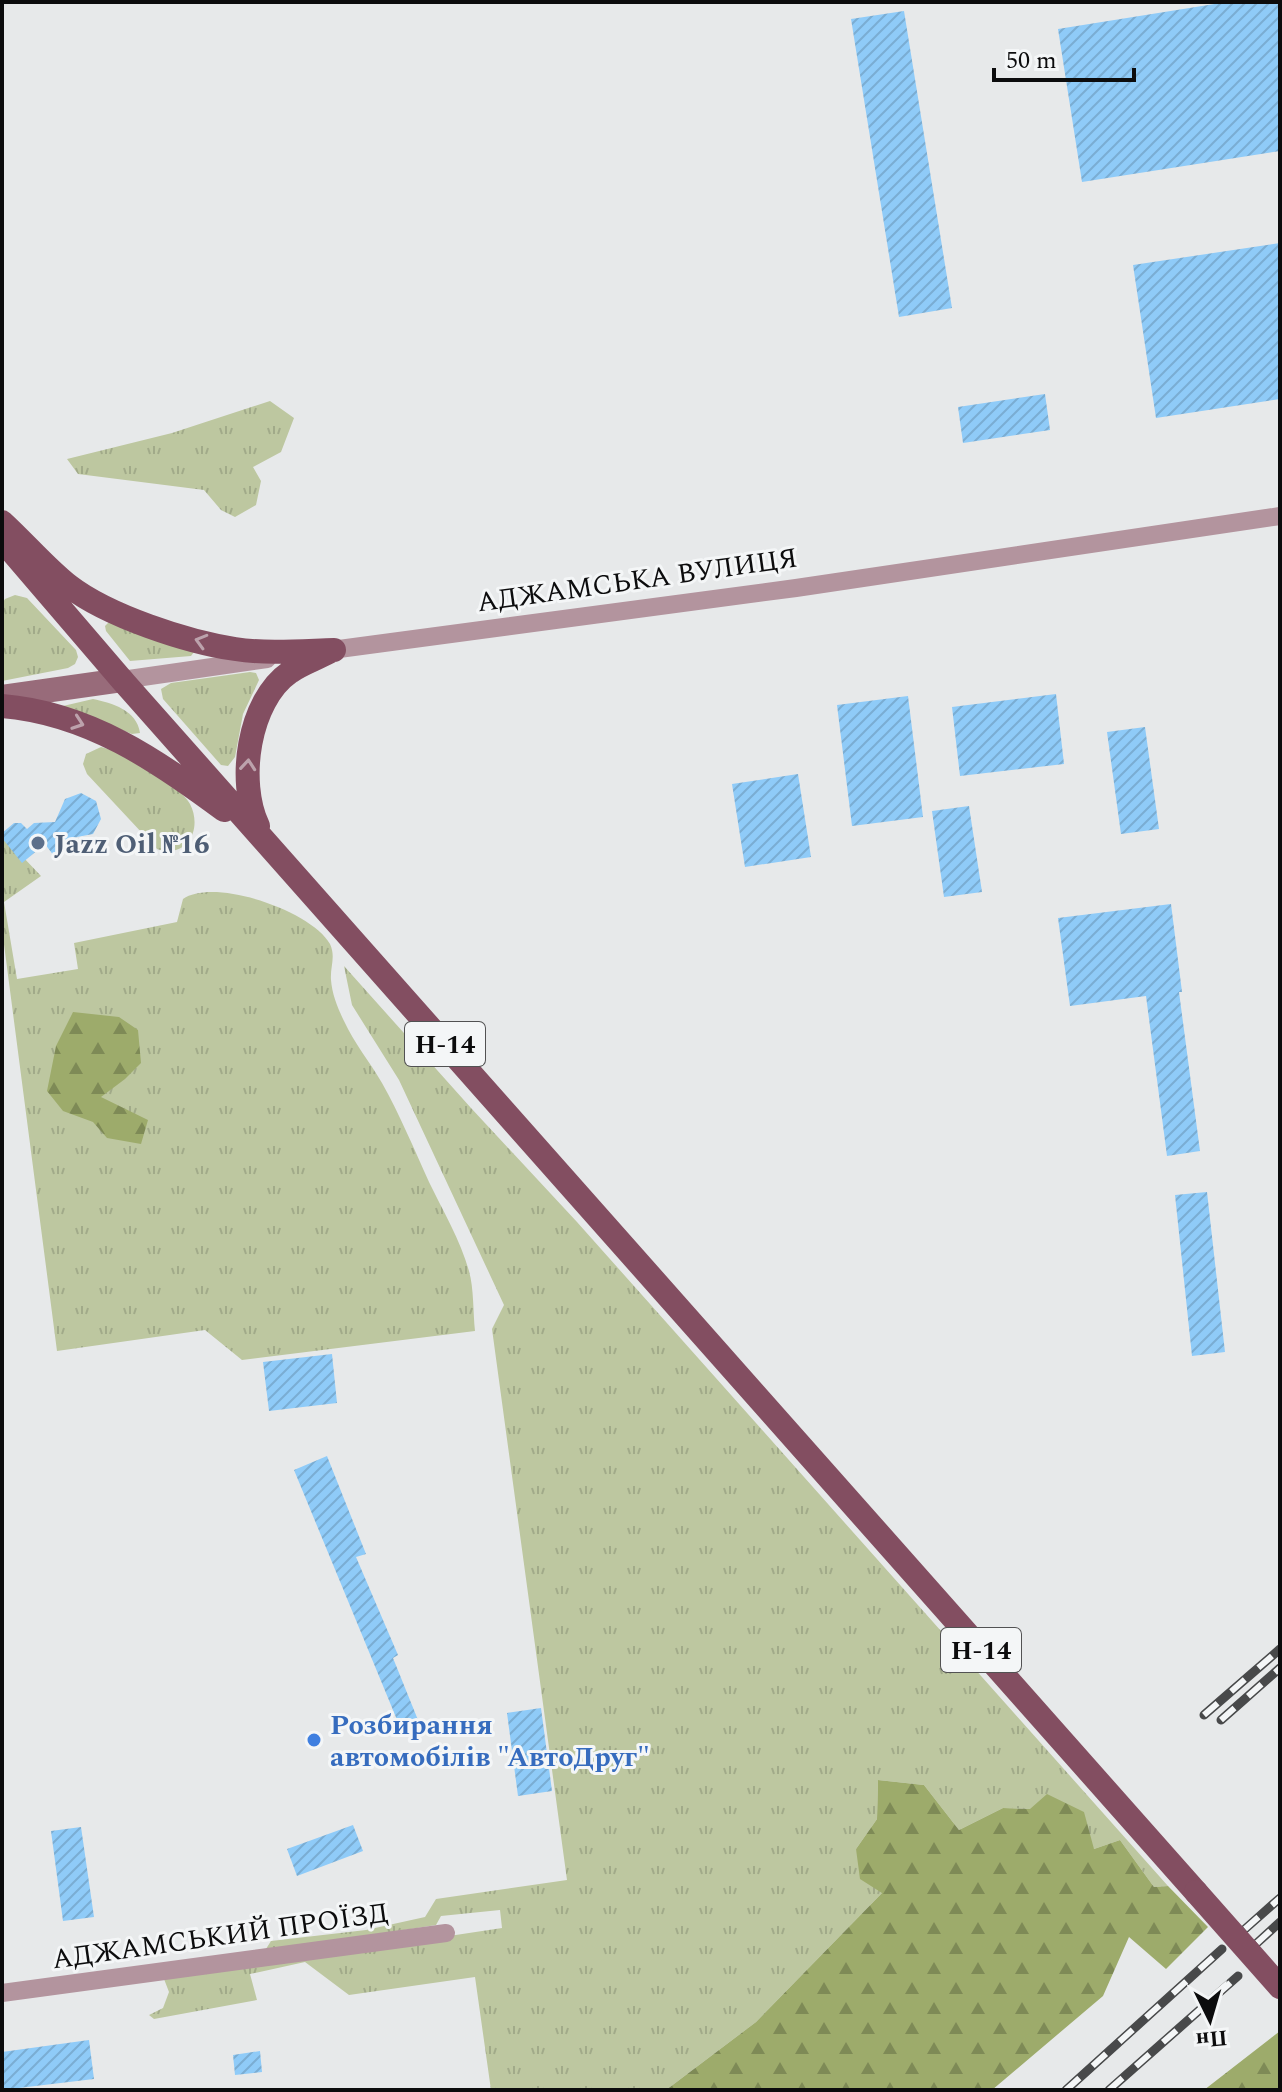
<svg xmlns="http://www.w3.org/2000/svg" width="1282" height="2092" font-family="Spectral,serif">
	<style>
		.grass { fill: url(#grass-tufts) }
		.forest { fill: url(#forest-firs) }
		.building { fill: url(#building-hatch) }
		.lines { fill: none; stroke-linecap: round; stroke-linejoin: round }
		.street { stroke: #b3949e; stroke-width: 18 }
		.secondary { stroke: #986b7a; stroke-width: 24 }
		.primary { stroke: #834e61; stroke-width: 24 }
		.rail-casing { stroke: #48494a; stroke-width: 9 }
		.rail { stroke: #f4f6f7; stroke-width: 6; stroke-dasharray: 18; stroke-linecap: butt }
		.primary-bridge { stroke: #834e61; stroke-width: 24 }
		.oneway { stroke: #bca2ac }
		.service-dot { fill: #5c6f8a; stroke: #f4f6f7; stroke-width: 3 }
		.shop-dot { fill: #3f7fe0; stroke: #f4f6f7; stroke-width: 3 }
		.labels { text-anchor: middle; stroke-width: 6; stroke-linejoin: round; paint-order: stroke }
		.shield { fill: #f4f6f7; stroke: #525253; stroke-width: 2 }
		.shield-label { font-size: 26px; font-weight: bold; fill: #0c0c0d }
		.street-label { font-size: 28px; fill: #0c0c0d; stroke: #f4f6f7 }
		.service-label { font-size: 28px; font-weight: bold; fill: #4e5e75; stroke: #f4f6f7; text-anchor: start }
		.shop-label { font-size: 28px; font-weight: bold; fill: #366cbe; stroke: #f4f6f7; text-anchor: start }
	</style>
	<defs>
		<pattern id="grass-tufts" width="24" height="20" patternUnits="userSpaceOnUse" patternTransform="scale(2)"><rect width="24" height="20" fill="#bdc7a0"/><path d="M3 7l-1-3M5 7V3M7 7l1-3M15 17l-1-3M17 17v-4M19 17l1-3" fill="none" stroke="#a1aa89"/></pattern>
		<pattern id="forest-firs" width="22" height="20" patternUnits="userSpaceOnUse" patternTransform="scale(2)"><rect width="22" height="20" fill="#9dab6b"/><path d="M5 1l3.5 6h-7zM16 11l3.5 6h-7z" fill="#7e8a56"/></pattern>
		<pattern id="building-hatch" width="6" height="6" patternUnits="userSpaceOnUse" patternTransform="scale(2)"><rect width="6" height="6" fill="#8fcbf8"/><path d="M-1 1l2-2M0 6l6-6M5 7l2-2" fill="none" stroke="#7aadd3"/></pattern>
	</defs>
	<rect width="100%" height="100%" fill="#e7e9ea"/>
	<path class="grass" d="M 270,401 L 294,418 L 281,452 L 253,467 L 261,481 L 256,505 L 235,517 L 221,510 L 204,490 L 78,474 L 67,459 L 172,433 Z
		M 15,595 L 27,598 L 76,650 L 78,657 L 75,664 L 68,668 L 2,681 L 2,604 L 5,599 Z
		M 109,622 L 194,652 L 191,656 L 130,661 L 106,631 L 105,626 Z
		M 250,672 L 256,673 L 259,680 L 243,714 L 235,757 L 228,766 L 221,765 L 163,699 L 161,689 L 171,683 Z
		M 93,699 C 112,703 137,710 140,733 L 132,734 L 63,706 Z
		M 101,747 C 123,752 179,784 190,804 C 203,829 187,859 157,849 L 87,774 L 83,764 L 86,754 Z
		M 2,835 L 41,876 L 4,902 L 17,979 L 78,969 L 74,943 L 177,922 L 183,899 C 214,877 312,911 330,944 C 336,957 330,967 331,980 C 332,994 338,1009 344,1021 C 354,1043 370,1062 382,1083 C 400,1115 414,1149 429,1182 C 443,1211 460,1239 469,1271 C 474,1289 473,1312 475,1331 L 242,1360 L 205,1330 L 57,1351 L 2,929 Z
		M 344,966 L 471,1108 L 577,1222 L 1168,1886 L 1154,1887 L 1120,1840 L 1094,1849 L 1030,1809 L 1003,1808 L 959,1830 L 924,1785 L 878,1780 L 877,1819 L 856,1849 L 883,1892 L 756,2022 L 666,2090 L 491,2090 L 475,1977 L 349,1995 L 305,1962 L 250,1974 L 257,2000 L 154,2019 L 149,2015 L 163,2008 L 169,1992 L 164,1979 L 502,1928 L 500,1910 L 441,1916 L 436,1925 L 264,1952 L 271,1941 L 366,1930 L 425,1917 L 436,1899 L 567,1880 L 492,1329 L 504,1305 L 399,1080 L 352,1005 Z"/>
	<path class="forest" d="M 73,1012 L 119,1017 L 138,1030 L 141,1063 L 125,1079 L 101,1097 L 148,1120 L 141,1144 L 107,1138 L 93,1122 L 63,1111 L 47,1091 L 56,1046 Z
		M 878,1780 L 924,1785 L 959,1830 L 1003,1808 L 1030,1809 L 1047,1794 L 1084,1812 L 1094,1849 L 1120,1840 L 1154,1887 L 1168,1886 L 1208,1927 L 1166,1969 L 1129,1937 L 1103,1996 L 992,2090 L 666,2090 L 756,2022 L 882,1893 L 860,1879 L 856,1849 L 877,1819 Z
		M 1280,2031 L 1280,2090 L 1204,2090 Z"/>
	<path class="building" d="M 1227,2 L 1280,2 L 1280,151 L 1082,182 L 1058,29 Z
		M 904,11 L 952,308 L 899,317 L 851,19 Z
		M 1280,243 L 1280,399 L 1156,418 L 1133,265 Z
		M 1045,394 L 1050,430 L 963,443 L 958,407 Z
		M 1056,694 L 1064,764 L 960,776 L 952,707 Z
		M 908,696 L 923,817 L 852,826 L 837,705 Z
		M 1145,727 L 1159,829 L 1121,834 L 1107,732 Z
		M 798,774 L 811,857 L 745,867 L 732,784 Z
		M 81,793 L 96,801 L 101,819 L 93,834 L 77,837 L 54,856 L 45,844 L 22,863 L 2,838 L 2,833 L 14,823 L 21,823 L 27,829 L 34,823 L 55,822 L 65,799 Z
		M 969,806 L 982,892 L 944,897 L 932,811 Z
		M 1171,904 L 1182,992 L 1179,992 L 1200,1151 L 1167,1156 L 1146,996 L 1070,1006 L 1058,918 Z
		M 1207,1192 L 1225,1352 L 1192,1356 L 1175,1195 Z
		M 332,1354 L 337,1403 L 269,1411 L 263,1362 Z
		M 327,1456 L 366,1554 L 356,1557 L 398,1655 L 393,1658 L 418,1720 L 400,1727 L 294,1470 Z
		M 541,1708 L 552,1791 L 518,1796 L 507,1713 Z
		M 353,1825 L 363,1851 L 297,1876 L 287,1849 Z
		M 81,1827 L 94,1917 L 63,1921 L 51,1831 Z
		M 89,2040 L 94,2079 L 2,2090 L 2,2052 Z
		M 260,2051 L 262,2072 L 235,2075 L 233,2055 Z"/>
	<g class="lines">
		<path class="street" d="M 324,651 L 796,588 L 1280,516
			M 122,680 L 267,659
			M 2,1993 L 446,1933"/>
		<path class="secondary" d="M 2,697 L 122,680"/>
		<path class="primary" d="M 2,522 C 25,543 45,567 69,586 C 108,616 187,642 235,649 C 267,654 302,651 334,650
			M 2,540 L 122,680 L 1196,1892
			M 2,706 C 88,713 157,760 224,810
			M 258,826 C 237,782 248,701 290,672 C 301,664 316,659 329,652"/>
		<g class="rail-casing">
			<path id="rail" d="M 1204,1715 L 1280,1649
				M 1221,1720 L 1280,1668
				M 1245,1929 L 1280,1898
				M 1257,1943 L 1280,1922
				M 1066,2090 L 1222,1949
				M 1109,2090 L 1238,1976"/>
		</g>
		<use href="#rail" class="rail"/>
		<path class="primary-bridge" d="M 1196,1892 L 1280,1987"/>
	</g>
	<defs><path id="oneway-chevron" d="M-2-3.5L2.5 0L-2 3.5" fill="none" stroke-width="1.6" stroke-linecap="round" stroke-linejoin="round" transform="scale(2)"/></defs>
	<g class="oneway">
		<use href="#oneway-chevron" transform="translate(201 641) rotate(-164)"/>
		<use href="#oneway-chevron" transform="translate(78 723) rotate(19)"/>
		<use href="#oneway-chevron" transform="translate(248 765) rotate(-85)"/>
	</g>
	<circle class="service-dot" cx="38" cy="843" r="8"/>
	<circle class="shop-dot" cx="314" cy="1740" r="8"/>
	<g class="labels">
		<g class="shield">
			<rect x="405" y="1022" width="80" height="44" rx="6"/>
			<rect x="941" y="1628" width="80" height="44" rx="6"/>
		</g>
		<g class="shield-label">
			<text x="445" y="1053">Н-14</text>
			<text x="981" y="1659">Н-14</text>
		</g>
		<g class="street-label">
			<text transform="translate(637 579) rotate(-8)" y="10">АДЖАМСЬКА ВУЛИЦЯ</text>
			<text transform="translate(220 1935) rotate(-8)" y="10">АДЖАМСЬКИЙ ПРОЇЗД</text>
		</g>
		<g class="service-label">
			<text x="54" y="853">Jazz Oil №16</text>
		</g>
		<g class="shop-label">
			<text x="330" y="1734">Розбирання<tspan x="330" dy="32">автомобілів "АвтоДруг"</tspan></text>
		</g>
	</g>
	<rect width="1282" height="2092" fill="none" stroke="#0c0c0d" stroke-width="8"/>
	<g transform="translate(1210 2020) rotate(175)" stroke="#f4f6f7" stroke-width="6" paint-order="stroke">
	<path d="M0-6L14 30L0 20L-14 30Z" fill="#0c0c0d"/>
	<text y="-12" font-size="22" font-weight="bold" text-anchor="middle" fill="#0c0c0d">Пн</text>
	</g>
	<path d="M994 68v12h140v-12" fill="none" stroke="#0c0c0d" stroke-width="4"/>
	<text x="1006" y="68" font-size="24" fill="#0c0c0d" stroke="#f4f6f7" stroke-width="6" paint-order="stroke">50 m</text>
</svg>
